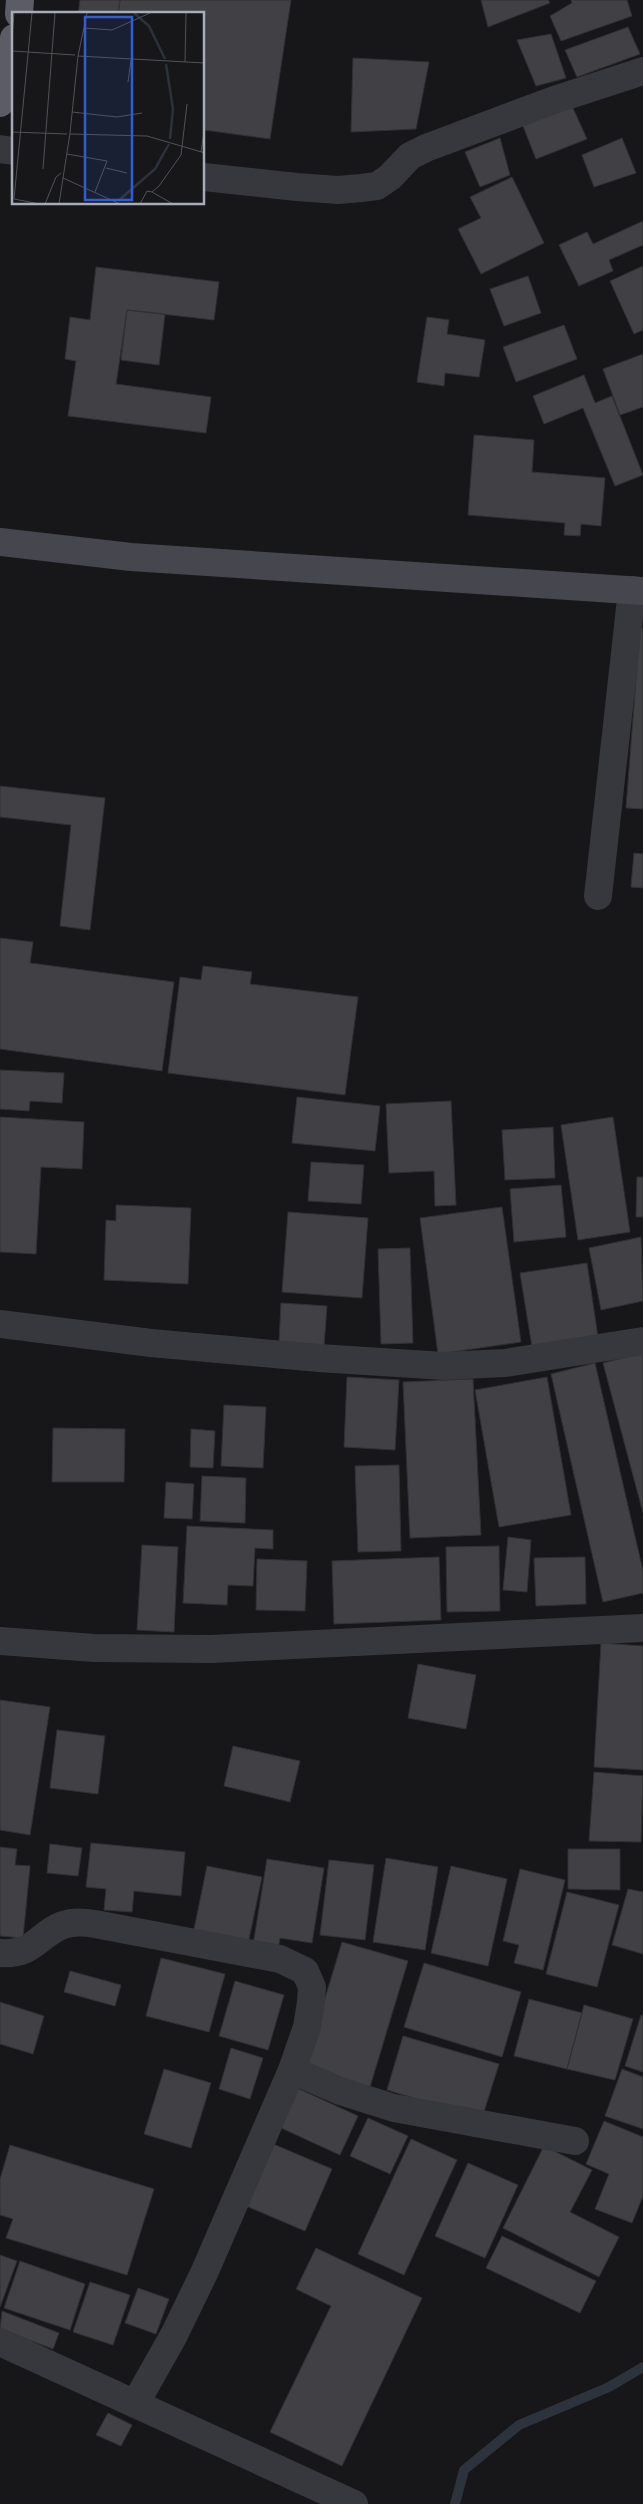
<svg xmlns="http://www.w3.org/2000/svg" width="643" height="2504" font-family="'Fira Sans Condensed',sans-serif">
	<style>
		.lines { fill: none; stroke-linecap: round; stroke-linejoin: round }
		.stream { stroke: #2c333d; stroke-width: 10 }
		.building { fill: #414045; stroke: #313034 }
		.minor { stroke: #37373e; stroke-width: 28 }
		.secondary { stroke: #45464e; stroke-width: 28 }
		.trunk { stroke: #5b5c66; stroke-width: 28 }
		.inset-river { fill: none; stroke: #2c333d; stroke-width: 2.5 }
		.inset-road { fill: none; stroke: #515258; stroke-width: 1 }
		.view { fill: #325cd3; fill-opacity: 0.15; stroke: #325cd3; stroke-width: 2.5 }
		.inset-edge { fill: none; stroke: #a8abb9; stroke-width: 2.5 }
	</style>
	<rect width="100%" height="100%" fill="#171618"/>
	<g class="lines">
		<path class="stream" d="M 455,2504 L 464,2470 L 519,2425 L 609,2387 L 643,2367"/>
	</g>
	<path class="building" d="M 80,0 L 120,0 L 118,14 L 78,14 Z
		M 120,0 L 291,0 L 270,139 L 204,130 L 204,14 L 118,14 Z
		M 481,0 L 548,0 L 550,3 L 488,27 Z
		M 571,0 L 627,0 L 632,16 L 561,41 L 550,16 L 572,3 Z
		M 628,27 L 640,54 L 577,77 L 565,50 Z
		M 551,34 L 566,78 L 536,86 L 517,40 Z
		M 353,58 L 429,62 L 416,129 L 351,132 Z
		M 572,106 L 587,139 L 536,159 L 523,126 Z
		M 500,138 L 510,175 L 480,187 L 465,152 Z
		M 622,138 L 636,173 L 594,187 L 582,155 Z
		M 512,177 L 544,243 L 481,274 L 458,229 L 481,218 L 470,197 Z
		M 643,221 L 643,245 L 609,260 L 613,271 L 579,286 L 559,245 L 587,232 L 593,244 Z
		M 643,266 L 643,330 L 634,334 L 610,281 Z
		M 96,267 L 219,282 L 214,320 L 127,310 L 116,384 L 211,397 L 206,433 L 68,416 L 76,361 L 65,359 L 70,317 L 90,320 Z
		M 528,276 L 541,313 L 504,326 L 490,289 Z
		M 127,310 L 165,314 L 159,365 L 121,360 Z
		M 427,317 L 449,320 L 447,334 L 485,340 L 479,377 L 445,373 L 444,386 L 417,382 Z
		M 564,325 L 577,359 L 516,382 L 503,347 Z
		M 643,354 L 643,407 L 620,415 L 603,369 Z
		M 584,375 L 595,403 L 612,396 L 643,475 L 615,486 L 583,408 L 544,424 L 533,396 Z
		M 474,435 L 534,440 L 532,472 L 605,478 L 601,526 L 581,524 L 580,536 L 564,535 L 565,523 L 468,515 Z
		M 640,628 L 643,629 L 643,809 L 626,808 Z
		M 0,786 L 105,798 L 90,930 L 60,926 L 71,825 L 0,817 Z
		M 634,853 L 643,854 L 643,888 L 631,887 Z
		M 0,938 L 33,942 L 30,963 L 174,982 L 162,1071 L 0,1049 Z
		M 203,966 L 252,972 L 250,984 L 358,997 L 345,1095 L 168,1073 L 180,977 L 201,980 Z
		M 0,1070 L 64,1073 L 62,1103 L 30,1101 L 29,1111 L 0,1109 Z
		M 297,1097 L 380,1106 L 375,1151 L 292,1143 Z
		M 451,1101 L 456,1205 L 435,1206 L 434,1171 L 389,1173 L 386,1104 Z
		M 0,1117 L 84,1122 L 82,1169 L 41,1167 L 36,1254 L 0,1252 Z
		M 613,1117 L 630,1232 L 578,1240 L 561,1125 Z
		M 553,1127 L 555,1178 L 505,1180 L 502,1130 Z
		M 311,1162 L 364,1165 L 361,1204 L 308,1201 Z
		M 637,1177 L 643,1177 L 643,1217 L 636,1217 Z
		M 561,1185 L 566,1237 L 514,1242 L 510,1189 Z
		M 116,1205 L 191,1208 L 188,1284 L 104,1280 L 106,1220 L 116,1221 Z
		M 502,1207 L 521,1342 L 438,1354 L 420,1218 Z
		M 288,1212 L 368,1218 L 362,1298 L 282,1292 Z
		M 641,1237 L 643,1301 L 601,1310 L 589,1248 Z
		M 410,1248 L 413,1343 L 381,1344 L 378,1249 Z
		M 587,1263 L 598,1337 L 532,1347 L 520,1273 Z
		M 281,1303 L 327,1306 L 324,1346 L 279,1343 Z
		M 643,1353 L 643,1513 L 603,1363 Z
		M 595,1363 L 643,1571 L 643,1593 L 603,1602 L 551,1374 Z
		M 347,1377 L 399,1380 L 395,1450 L 344,1447 Z
		M 547,1377 L 571,1515 L 499,1527 L 475,1390 Z
		M 473,1379 L 481,1535 L 410,1538 L 403,1382 Z
		M 224,1405 L 266,1407 L 263,1468 L 221,1466 Z
		M 53,1428 L 125,1429 L 124,1482 L 52,1482 Z
		M 191,1429 L 215,1431 L 213,1468 L 190,1467 Z
		M 399,1465 L 401,1551 L 358,1552 L 355,1466 Z
		M 202,1476 L 246,1478 L 245,1523 L 200,1521 Z
		M 166,1482 L 194,1484 L 192,1519 L 164,1518 Z
		M 187,1526 L 273,1530 L 273,1549 L 255,1548 L 253,1586 L 228,1585 L 227,1605 L 183,1603 Z
		M 508,1537 L 531,1540 L 527,1592 L 503,1590 Z
		M 142,1545 L 178,1547 L 174,1632 L 137,1630 Z
		M 499,1546 L 500,1611 L 447,1612 L 446,1547 Z
		M 439,1557 L 441,1620 L 334,1624 L 332,1561 Z
		M 585,1557 L 586,1604 L 536,1606 L 534,1558 Z
		M 257,1559 L 307,1561 L 305,1611 L 256,1610 Z
		M 601,1643 L 643,1646 L 643,1770 L 594,1767 Z
		M 418,1664 L 476,1675 L 466,1729 L 408,1718 Z
		M 0,1700 L 50,1707 L 30,1835 L 0,1830 Z
		M 57,1730 L 105,1736 L 98,1794 L 50,1788 Z
		M 233,1746 L 300,1761 L 290,1802 L 224,1786 Z
		M 594,1772 L 643,1776 L 641,1842 L 589,1841 Z
		M 91,1843 L 185,1852 L 181,1896 L 134,1891 L 132,1912 L 104,1910 L 106,1889 L 86,1887 Z
		M 50,1844 L 82,1848 L 78,1876 L 47,1873 Z
		M 0,1847 L 17,1849 L 15,1865 L 30,1866 L 23,1938 L 0,1936 Z
		M 568,1849 L 620,1849 L 620,1890 L 568,1889 Z
		M 386,1858 L 438,1867 L 425,1950 L 373,1942 Z
		M 267,1859 L 324,1868 L 312,1943 L 280,1938 L 277,1955 L 252,1951 Z
		M 329,1860 L 374,1865 L 365,1940 L 320,1935 Z
		M 207,1866 L 262,1877 L 247,1949 L 192,1939 Z
		M 451,1866 L 507,1879 L 488,1966 L 431,1953 Z
		M 520,1869 L 565,1880 L 543,1970 L 514,1963 L 519,1945 L 503,1941 Z
		M 628,1889 L 643,1892 L 643,1954 L 612,1945 Z
		M 567,1892 L 619,1905 L 597,1987 L 546,1974 Z
		M 342,1942 L 408,1961 L 370,2087 L 304,2068 Z
		M 161,1958 L 225,1974 L 209,2032 L 146,2016 Z
		M 424,1963 L 521,1992 L 502,2057 L 404,2027 Z
		M 70,1971 L 121,1985 L 115,2006 L 64,1992 Z
		M 235,1981 L 284,1995 L 268,2050 L 219,2036 Z
		M 529,1999 L 582,2013 L 567,2069 L 514,2056 Z
		M 0,2002 L 44,2016 L 33,2054 L 0,2044 Z
		M 584,2005 L 633,2019 L 615,2080 L 567,2069 Z
		M 641,2015 L 643,2015 L 643,2072 L 625,2066 Z
		M 403,2036 L 499,2064 L 482,2118 L 387,2090 Z
		M 231,2048 L 263,2058 L 250,2099 L 219,2089 Z
		M 164,2069 L 211,2083 L 191,2148 L 144,2134 Z
		M 622,2069 L 643,2077 L 643,2129 L 605,2116 Z
		M 297,2088 L 358,2116 L 340,2155 L 279,2127 Z
		M 368,2118 L 408,2136 L 390,2174 L 350,2156 Z
		M 604,2121 L 643,2137 L 643,2196 L 632,2223 L 595,2209 L 609,2174 L 586,2164 Z
		M 259,2138 L 332,2169 L 305,2231 L 232,2200 Z
		M 411,2139 L 457,2160 L 404,2275 L 358,2254 Z
		M 10,2145 L 154,2189 L 127,2275 L 6,2238 L 13,2219 L 0,2215 L 0,2179 Z
		M 544,2146 L 592,2170 L 570,2212 L 619,2237 L 599,2277 L 503,2228 Z
		M 468,2163 L 518,2185 L 485,2258 L 435,2236 Z
		M 502,2236 L 596,2281 L 580,2313 L 486,2268 Z
		M 316,2248 L 422,2298 L 342,2466 L 270,2432 L 331,2306 L 296,2289 Z
		M 0,2255 L 17,2261 L 0,2307 Z
		M 20,2261 L 85,2284 L 70,2330 L 4,2308 Z
		M 90,2282 L 130,2295 L 113,2345 L 73,2332 Z
		M 138,2288 L 169,2299 L 156,2334 L 125,2323 Z
		M 2,2311 L 59,2333 L 53,2349 L 0,2329 Z
		M 108,2413 L 132,2425 L 121,2446 L 96,2435 Z"/>
	<g class="lines">
		<path class="minor" d="M 0,149 L 14,151
			M 204,177 L 297,187 L 338,190 L 361,188 L 377,186 L 390,177 L 410,156 L 426,148 L 554,100 L 643,71
			M 598,896 L 632,590
			M 0,1324 L 151,1343 L 319,1358 L 444,1366 L 505,1363 L 643,1341
			M 0,1641 L 94,1648 L 211,1649 L 643,1628
			M 0,1953 C 34,1956 38,1934 63,1925 C 74,1921 84,1922 95,1924 L 280,1959 L 305,1971 L 312,1987 L 311,2002 L 307,2027 L 292,2070 L 205,2271 L 174,2335 L 135,2404
			M 292,2070 L 340,2091 L 394,2108 L 575,2141
			M 0,2342 L 354,2504"/>
		<path class="secondary" d="M 0,542 L 131,557 L 643,591"/>
		<path class="trunk" d="M 19,14 L 20,0
			M 0,103 L 14,38"/>
	</g>
	<g transform="translate(12 12)">
		<rect width="192" height="192" fill="#171618"/>
		<path class="inset-river" d="M 122,1 L 137,14 L 153,47M 154,52 L 161,97 L 158,127M 106,189 L 143,157 L 157,132"/>
		<path class="inset-road" d="M 20,1 L 2,187 L 28,192M 72,16 L 100,18 L 138,1M 0,24 L 2,1M 0,39 L 63,43M 66,44 L 193,51M 173,50 L 174,1M 116,70 L 119,48M 60,100 L 105,105 L 130,101M 0,120 L 55,122M 58,122 L 135,124 L 193,141M 189,140 L 193,113M 55,142 L 95,149 L 83,180M 94,156 L 115,161M 31,157 L 43,1M 51,166 L 108,192M 140,180 L 161,192M 33,192 L 44,165 L 49,161M 47,192 L 58,121 L 66,44 L 75,1M 128,192 L 135,179 L 140,180 L 147,174 L 169,143 L 175,92"/>
		<path class="view" d="M 73,5 L 120,5 L 120,188 L 73,188 Z"/>
		<rect width="192" height="192" class="inset-edge"/>
	</g>
</svg>
